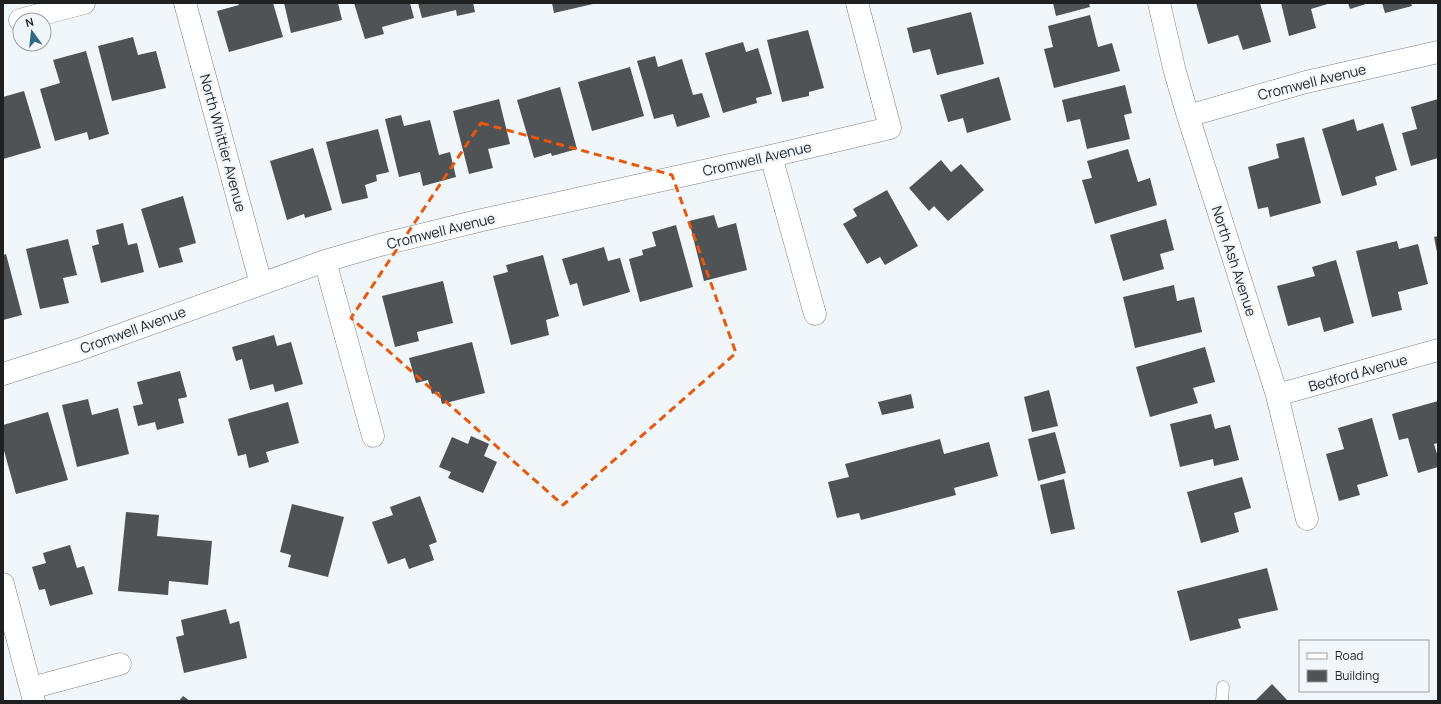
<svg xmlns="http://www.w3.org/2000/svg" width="1441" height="704" font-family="Manrope,sans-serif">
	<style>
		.building { fill: #4f5356 }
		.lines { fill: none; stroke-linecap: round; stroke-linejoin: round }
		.service-casing { stroke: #7d8285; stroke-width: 13 }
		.minor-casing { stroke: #7d8285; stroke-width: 23 }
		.service { stroke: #fff; stroke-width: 12 }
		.minor { stroke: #fff; stroke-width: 22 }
		.marked { fill: none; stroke: #e8590c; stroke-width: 3; stroke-dasharray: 8 5; stroke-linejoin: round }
		.labels { text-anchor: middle; stroke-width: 4; stroke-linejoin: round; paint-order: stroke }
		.street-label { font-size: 14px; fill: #1e2021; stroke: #f1f6fa }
	</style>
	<rect width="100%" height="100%" fill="#f1f6fa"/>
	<path class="building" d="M 238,3 L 273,3 L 283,37 L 229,52 L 217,11 L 239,5 Z
		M 284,3 L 338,3 L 342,20 L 291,33 Z
		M 354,3 L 410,3 L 414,18 L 382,27 L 384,34 L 365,39 Z
		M 418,3 L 473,3 L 475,12 L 457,16 L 456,10 L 422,18 Z
		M 552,3 L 593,3 L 593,4 L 554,13 Z
		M 1053,3 L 1089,3 L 1090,7 L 1056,16 Z
		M 1196,3 L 1260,3 L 1271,42 L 1243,50 L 1238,35 L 1208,44 Z
		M 1281,3 L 1331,3 L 1311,9 L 1316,28 L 1289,36 Z
		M 1348,3 L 1369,3 L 1350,9 Z
		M 1382,3 L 1411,3 L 1412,6 L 1385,13 Z
		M 971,12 L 984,64 L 937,75 L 930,49 L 913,53 L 907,28 Z
		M 1090,15 L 1098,47 L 1112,43 L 1120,71 L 1054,88 L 1044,49 L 1053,47 L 1048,26 Z
		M 808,30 L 824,88 L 809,92 L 809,96 L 782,102 L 767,40 Z
		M 133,37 L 138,55 L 156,51 L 166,88 L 112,101 L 98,46 Z
		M 743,42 L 746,52 L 758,48 L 772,94 L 756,98 L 757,103 L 723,113 L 705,53 Z
		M 86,51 L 109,134 L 89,140 L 87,132 L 55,141 L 40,89 L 60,83 L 53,60 Z
		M 655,56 L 658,67 L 682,59 L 693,95 L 702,93 L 710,117 L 677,127 L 673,114 L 654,119 L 637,61 Z
		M 630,67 L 644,116 L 592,131 L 578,82 Z
		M 999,77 L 1011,120 L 967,133 L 963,118 L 948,122 L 940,95 Z
		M 1125,85 L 1132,113 L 1124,115 L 1130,139 L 1087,149 L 1080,119 L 1067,122 L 1062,100 Z
		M 560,87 L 577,149 L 552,156 L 551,153 L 534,158 L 517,100 Z
		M 24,91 L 41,148 L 3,159 L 3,97 Z
		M 499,99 L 510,144 L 488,149 L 493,168 L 469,174 L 453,111 Z
		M 1438,99 L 1438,158 L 1411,166 L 1402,133 L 1417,129 L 1411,107 Z
		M 401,115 L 404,126 L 430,120 L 439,155 L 450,152 L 456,177 L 423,186 L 420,172 L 399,177 L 385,119 Z
		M 1354,119 L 1357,131 L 1383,123 L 1397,170 L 1375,177 L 1377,185 L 1342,196 L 1322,129 Z
		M 378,129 L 389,172 L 376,175 L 377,181 L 365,185 L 368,198 L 342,204 L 326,142 Z
		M 1304,137 L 1321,203 L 1270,217 L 1268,207 L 1258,209 L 1248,167 L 1279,158 L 1276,144 Z
		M 313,148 L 332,210 L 305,218 L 304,214 L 287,220 L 270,161 Z
		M 1128,149 L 1138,182 L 1150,178 L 1157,205 L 1095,224 L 1082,180 L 1092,178 L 1087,161 Z
		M 941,160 L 951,172 L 961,164 L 984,190 L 948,221 L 934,206 L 929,211 L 909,188 Z
		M 887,190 L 918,246 L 885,265 L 880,257 L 867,264 L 843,224 L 857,216 L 853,209 Z
		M 183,196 L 196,243 L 179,248 L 183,262 L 159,268 L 141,209 Z
		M 714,215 L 718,228 L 736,223 L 747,270 L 704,281 L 689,221 Z
		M 1166,219 L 1174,250 L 1160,254 L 1164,269 L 1123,281 L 1110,235 Z
		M 123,223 L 128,245 L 137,243 L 144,272 L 101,283 L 92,246 L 99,244 L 96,230 Z
		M 676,225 L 693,287 L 640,302 L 629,259 L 643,255 L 642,250 L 656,246 L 652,232 Z
		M 1438,236 L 1438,252 L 1437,252 L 1434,237 Z
		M 68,239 L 77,275 L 63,278 L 69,303 L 40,309 L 26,249 Z
		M 1397,241 L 1399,249 L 1418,244 L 1428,284 L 1398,292 L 1402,310 L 1372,317 L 1356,251 Z
		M 604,247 L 608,261 L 620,258 L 630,292 L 583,306 L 577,283 L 570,285 L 562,259 Z
		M 6,254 L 22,315 L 3,320 L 3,255 Z
		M 543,255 L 559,316 L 546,320 L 549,335 L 511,345 L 493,276 L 508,272 L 506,265 Z
		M 1336,260 L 1354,323 L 1324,332 L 1320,317 L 1288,326 L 1277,286 L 1315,276 L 1312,267 Z
		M 443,281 L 453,323 L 417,332 L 419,341 L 395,347 L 382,296 Z
		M 1174,285 L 1177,301 L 1194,297 L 1202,332 L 1135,348 L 1123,297 Z
		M 274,335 L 277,346 L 291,342 L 303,384 L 275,392 L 273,384 L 250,390 L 242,359 L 236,361 L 232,347 Z
		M 472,342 L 485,393 L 442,404 L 439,392 L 432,394 L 428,380 L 416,383 L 409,358 Z
		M 1205,347 L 1215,382 L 1193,388 L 1198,403 L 1150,417 L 1136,367 Z
		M 180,371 L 187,397 L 178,399 L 184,423 L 157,430 L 155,422 L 138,426 L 133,406 L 143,404 L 137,382 Z
		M 1049,390 L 1058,426 L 1032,432 L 1024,397 Z
		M 911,394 L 914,408 L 882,415 L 878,402 Z
		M 88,399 L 92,415 L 118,408 L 129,454 L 77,467 L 62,405 Z
		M 1438,401 L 1438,443 L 1434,444 L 1438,457 L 1438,467 L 1418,473 L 1408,438 L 1399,440 L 1392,414 Z
		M 288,402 L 299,443 L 266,452 L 269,462 L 249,468 L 246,454 L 238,456 L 228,419 Z
		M 48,412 L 68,480 L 16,494 L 3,447 L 3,425 Z
		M 1211,414 L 1215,429 L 1230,425 L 1239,460 L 1214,466 L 1213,459 L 1180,467 L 1170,424 Z
		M 1372,418 L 1388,476 L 1357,485 L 1360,495 L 1339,501 L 1326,454 L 1344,449 L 1338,428 Z
		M 1055,432 L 1066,473 L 1038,481 L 1028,439 Z
		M 471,436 L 489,444 L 484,456 L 497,462 L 483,493 L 448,478 L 451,472 L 439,467 L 452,437 L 468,444 Z
		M 940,439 L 944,454 L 989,442 L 998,476 L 954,488 L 956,495 L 861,520 L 859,513 L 837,518 L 828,482 L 849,477 L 845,464 Z
		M 1242,477 L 1251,508 L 1234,513 L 1239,532 L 1201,543 L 1187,492 Z
		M 1064,479 L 1075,529 L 1051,534 L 1040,485 Z
		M 420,496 L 437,542 L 429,545 L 434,560 L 409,569 L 405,558 L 388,564 L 372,522 L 393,515 L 390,507 Z
		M 292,504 L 344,517 L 328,577 L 288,567 L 291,555 L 280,552 Z
		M 126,512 L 159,515 L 157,536 L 212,541 L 208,585 L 169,581 L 168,595 L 118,591 Z
		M 70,545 L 77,568 L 84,566 L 93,594 L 50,606 L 45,589 L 39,590 L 32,567 L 46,563 L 43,553 Z
		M 1267,568 L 1278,610 L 1238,619 L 1241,628 L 1190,641 L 1177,591 Z
		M 226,609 L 230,624 L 239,621 L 247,658 L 184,673 L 176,637 L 184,635 L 181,620 Z
		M 1272,684 L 1288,701 L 1255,701 Z
		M 183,696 L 190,701 L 179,701 Z"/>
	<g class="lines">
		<g class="service-casing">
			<path id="service" d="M 1222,701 L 1223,687"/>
		</g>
		<g class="minor-casing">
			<path id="minor" d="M 185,3 L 261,284
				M 1159,3 L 1175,72 L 1188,116 L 1277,395 L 1307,519
				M 20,20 L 84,3
				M 1188,116 L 1306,82 L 1438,52
				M 771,156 L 815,314
				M 325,261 L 373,436
				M 3,374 L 78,350 L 325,261 L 380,245 L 482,220 L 771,156 L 890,128 L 857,3
				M 1277,395 L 1438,350
				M 3,584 L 34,701
				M 31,688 L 120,664"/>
		</g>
		<use href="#service" class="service"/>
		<use href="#minor" class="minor"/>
	</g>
	<path class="marked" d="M 481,123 L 672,175 L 736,353 L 563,505 L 351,318 Z"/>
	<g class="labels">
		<g class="street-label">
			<text transform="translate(1312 82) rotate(-14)" y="5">Cromwell Avenue</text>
			<text transform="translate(223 143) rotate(75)" y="5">North Whittier Avenue</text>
			<text transform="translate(757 159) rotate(-13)" y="5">Cromwell Avenue</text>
			<text transform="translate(441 231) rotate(-14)" y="5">Cromwell Avenue</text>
			<text transform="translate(1234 261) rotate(72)" y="5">North Ash Avenue</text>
			<text transform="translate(133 330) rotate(-20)" y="5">Cromwell Avenue</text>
			<text transform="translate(1358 373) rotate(-16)" y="5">Bedford Avenue</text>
		</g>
	</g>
	<rect width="1441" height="704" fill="none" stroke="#1e2021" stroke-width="8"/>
	<rect x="1299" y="640" width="130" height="52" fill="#f1f6fa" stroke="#9da0a3"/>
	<rect x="1307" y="653" width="20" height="6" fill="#ffffff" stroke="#9da0a3"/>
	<text x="1335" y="660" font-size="12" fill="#1e2021">Road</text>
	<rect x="1307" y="670" width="20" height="12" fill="#4f5356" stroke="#9da0a3"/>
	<text x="1335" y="680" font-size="12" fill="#1e2021">Building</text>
	<g transform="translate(32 32) rotate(345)"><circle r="19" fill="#f1f6fa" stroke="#9da0a3"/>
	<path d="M0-3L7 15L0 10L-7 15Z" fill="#326683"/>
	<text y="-6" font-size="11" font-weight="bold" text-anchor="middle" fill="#1e2021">N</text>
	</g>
</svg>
